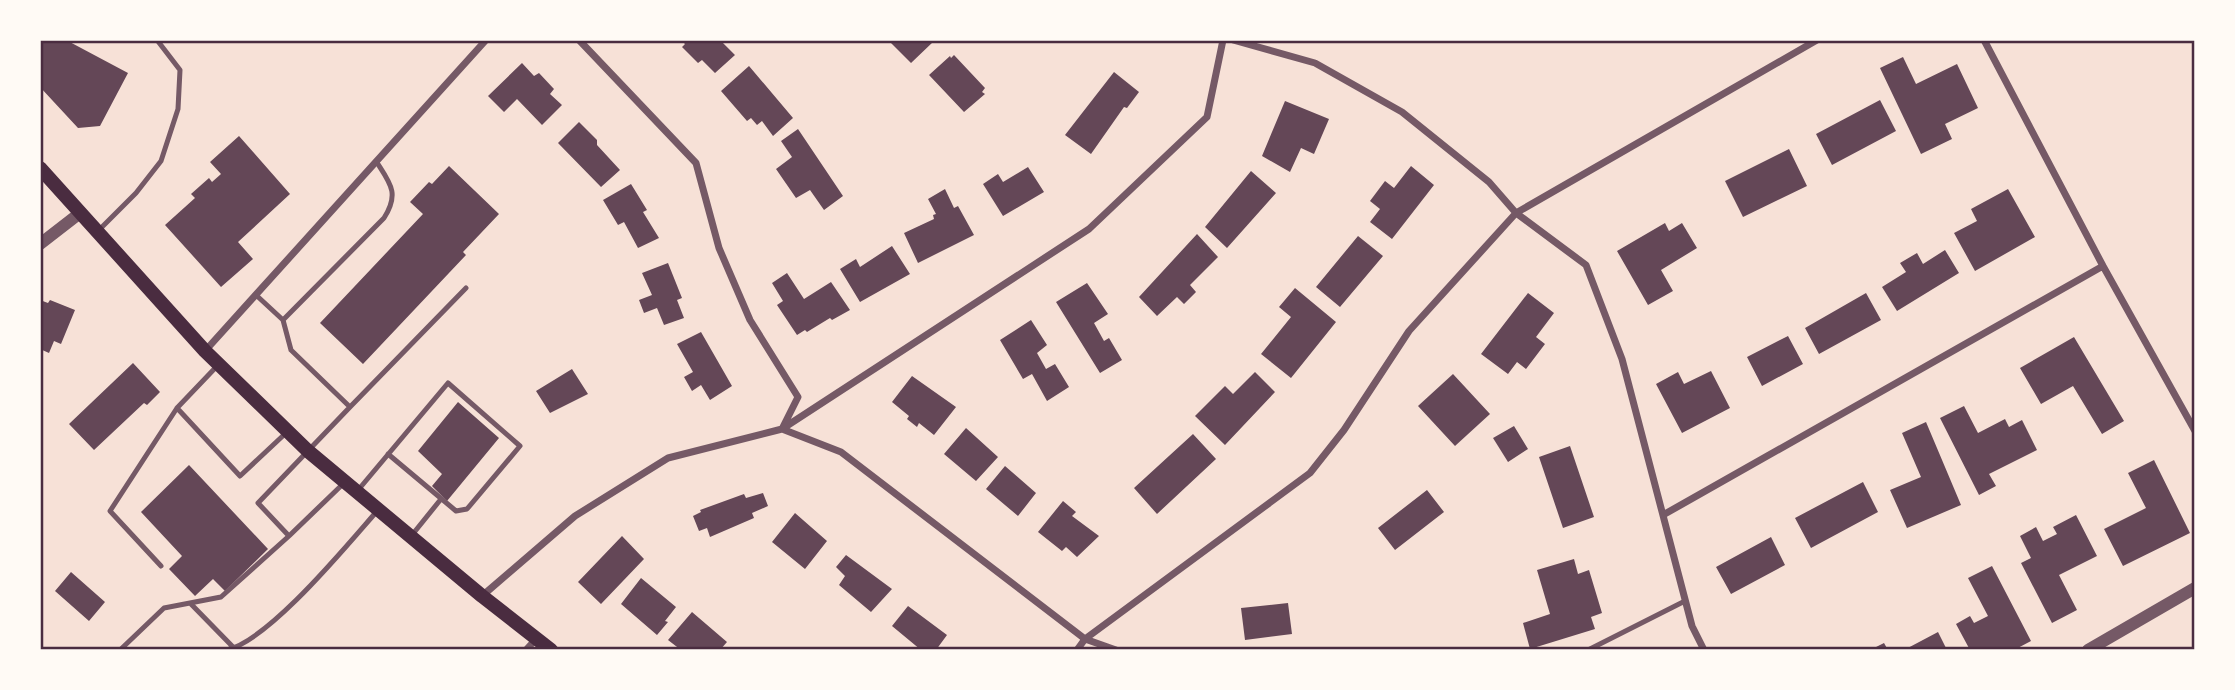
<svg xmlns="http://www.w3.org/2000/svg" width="2235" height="690" font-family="'Space Grotesk',sans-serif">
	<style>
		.building { fill: #644757 }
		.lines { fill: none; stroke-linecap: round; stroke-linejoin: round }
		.service { stroke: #755966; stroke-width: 5 }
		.minor { stroke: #755966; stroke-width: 7 }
		.tertiary { stroke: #755966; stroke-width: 12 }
		.secondary { stroke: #4a2c40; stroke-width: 14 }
		.neatline { fill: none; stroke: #4a2c40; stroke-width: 2.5 }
	</style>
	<rect width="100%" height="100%" fill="#f7e1d7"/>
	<path class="building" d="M 40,40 L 66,40 L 128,73 L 100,126 L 78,128 L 40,87 Z
		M 681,40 L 720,40 L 735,55 L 715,73 L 702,60 L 698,63 L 682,47 L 685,44 Z
		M 888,40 L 932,40 L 933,42 L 911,63 Z
		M 954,55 L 985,88 L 982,92 L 985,94 L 964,112 L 929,75 L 950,56 L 951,58 Z
		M 1903,57 L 1916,84 L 1957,64 L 1978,108 L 1945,124 L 1952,139 L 1921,154 L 1880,68 Z
		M 522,63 L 534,76 L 539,73 L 554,89 L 550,94 L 562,105 L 542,125 L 517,99 L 504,112 L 488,96 Z
		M 749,66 L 793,118 L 773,136 L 762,121 L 757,125 L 751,118 L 747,121 L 721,91 Z
		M 1114,72 L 1139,92 L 1127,108 L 1124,107 L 1091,154 L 1065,135 Z
		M 1880,100 L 1896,131 L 1832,165 L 1816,134 Z
		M 1285,101 L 1329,119 L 1314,154 L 1301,148 L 1290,172 L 1262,156 Z
		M 579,122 L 597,140 L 597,145 L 620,170 L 601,187 L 558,143 Z
		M 798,129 L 843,196 L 824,210 L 810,190 L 796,198 L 776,169 L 792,157 L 781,141 Z
		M 239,136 L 290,194 L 238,242 L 253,259 L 221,287 L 165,225 L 195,198 L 191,194 L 209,178 L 212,182 L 221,174 L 210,162 Z
		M 1789,149 L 1807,186 L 1743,217 L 1725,181 Z
		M 449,166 L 499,214 L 463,252 L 466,255 L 363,364 L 320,323 L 423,214 L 410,202 L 429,182 L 432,184 Z
		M 1411,166 L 1434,185 L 1392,239 L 1370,222 L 1380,209 L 1370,201 L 1385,181 L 1394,188 Z
		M 1028,167 L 1044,192 L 1003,216 L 983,184 L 998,174 L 1003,182 Z
		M 1251,171 L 1276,193 L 1227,248 L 1205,227 Z
		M 631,184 L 647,210 L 643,212 L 659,238 L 638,248 L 624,222 L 618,225 L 603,200 Z
		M 945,189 L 954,208 L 958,206 L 974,235 L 918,263 L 904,233 L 934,219 L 933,215 L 936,214 L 928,199 Z
		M 2008,189 L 2035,237 L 1975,271 L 1954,233 L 1977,221 L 1971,209 Z
		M 1665,223 L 1669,231 L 1682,223 L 1697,248 L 1661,270 L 1673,291 L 1648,305 L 1617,251 Z
		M 1197,234 L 1218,257 L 1190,285 L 1196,292 L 1184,304 L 1177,297 L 1157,316 L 1139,297 Z
		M 1358,236 L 1383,256 L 1340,307 L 1316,287 Z
		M 892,246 L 910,274 L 860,302 L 840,269 L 856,259 L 860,267 Z
		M 1945,250 L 1959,273 L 1897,311 L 1882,287 L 1906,272 L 1900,263 L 1917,253 L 1923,264 Z
		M 668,263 L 682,298 L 677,300 L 684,318 L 664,325 L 657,308 L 644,313 L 639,300 L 652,295 L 642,273 Z
		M 787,273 L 804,299 L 831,282 L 850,310 L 832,320 L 830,318 L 807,332 L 805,330 L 797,335 L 777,305 L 783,301 L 772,283 Z
		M 1087,283 L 1108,314 L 1094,323 L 1104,341 L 1109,338 L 1122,360 L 1100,373 L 1056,302 Z
		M 1295,288 L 1336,322 L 1291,378 L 1261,354 L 1291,317 L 1279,307 Z
		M 1528,293 L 1554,313 L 1536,337 L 1545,344 L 1526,369 L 1517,362 L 1508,374 L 1481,354 Z
		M 1866,293 L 1881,320 L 1819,354 L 1805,328 Z
		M 40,300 L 48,303 L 50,300 L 75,310 L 61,344 L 54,341 L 49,353 L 40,349 Z
		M 1031,320 L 1047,345 L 1037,353 L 1046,369 L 1055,364 L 1069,387 L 1047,401 L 1032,374 L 1023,379 L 1000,340 Z
		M 701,332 L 732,386 L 710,400 L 701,385 L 692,391 L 684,377 L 693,372 L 677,344 Z
		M 1788,336 L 1803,364 L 1762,386 L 1747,357 Z
		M 2074,337 L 2124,421 L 2102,434 L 2073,386 L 2041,404 L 2020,368 Z
		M 133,363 L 160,392 L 147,405 L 144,403 L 94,450 L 69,424 Z
		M 572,369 L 588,394 L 550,413 L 536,391 Z
		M 1711,371 L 1730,408 L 1682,433 L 1656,384 L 1678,372 L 1684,384 Z
		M 1255,372 L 1275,392 L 1225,445 L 1195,416 L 1225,386 L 1233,394 Z
		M 1453,374 L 1490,414 L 1455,446 L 1418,406 Z
		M 912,376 L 956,407 L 934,435 L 919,423 L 917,427 L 907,419 L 909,416 L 892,402 Z
		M 458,402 L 499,438 L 447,501 L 432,486 L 442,474 L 418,451 Z
		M 1964,406 L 1978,433 L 2005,419 L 2009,427 L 2022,420 L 2037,450 L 1989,474 L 1996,486 L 1979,495 L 1940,418 Z
		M 1926,422 L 1961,505 L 1907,528 L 1890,490 L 1921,477 L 1902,433 Z
		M 1514,426 L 1528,449 L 1508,462 L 1493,438 Z
		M 966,428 L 998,457 L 976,481 L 944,454 Z
		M 1193,434 L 1216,459 L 1157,514 L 1134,488 Z
		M 1570,446 L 1594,517 L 1563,528 L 1539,457 Z
		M 2154,460 L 2190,533 L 2123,566 L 2104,529 L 2146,508 L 2128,473 Z
		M 189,465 L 268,549 L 225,591 L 213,579 L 195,596 L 169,569 L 182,556 L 141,512 Z
		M 1005,466 L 1036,493 L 1018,516 L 986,489 Z
		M 1863,482 L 1878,512 L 1811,548 L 1795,518 Z
		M 1427,490 L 1444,512 L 1395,550 L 1378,528 Z
		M 763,493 L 768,506 L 752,513 L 754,518 L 710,537 L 707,528 L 699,531 L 693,516 L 701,512 L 700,510 L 744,494 L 746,498 Z
		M 1063,501 L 1076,512 L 1072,516 L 1099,536 L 1077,557 L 1066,547 L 1062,551 L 1038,532 Z
		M 795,513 L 827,541 L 805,569 L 772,542 Z
		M 2076,515 L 2097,556 L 2059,575 L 2077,610 L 2052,623 L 2021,563 L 2031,558 L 2020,536 L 2036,527 L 2043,541 L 2057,534 L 2053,527 Z
		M 622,536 L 644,559 L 601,604 L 578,582 Z
		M 1771,537 L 1785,565 L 1731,594 L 1716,567 Z
		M 846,555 L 892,589 L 871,612 L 839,585 L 845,576 L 836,567 Z
		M 1574,559 L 1578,574 L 1589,570 L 1602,613 L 1591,617 L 1595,629 L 1530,649 L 1523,623 L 1550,614 L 1537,570 Z
		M 1992,566 L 2031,641 L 2014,650 L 1970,650 L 1956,624 L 1970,616 L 1974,623 L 1988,616 L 1968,578 Z
		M 71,572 L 105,602 L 89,621 L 55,591 Z
		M 641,578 L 676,607 L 665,621 L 668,622 L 657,635 L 621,604 Z
		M 1288,603 L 1292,634 L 1245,640 L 1241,608 Z
		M 908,606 L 947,635 L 936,650 L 921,650 L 892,626 Z
		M 692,612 L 727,642 L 720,650 L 681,650 L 668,640 Z
		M 1938,632 L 1947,650 L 1904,650 Z
		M 1884,643 L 1888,650 L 1870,650 Z"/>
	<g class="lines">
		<path class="service" d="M 99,230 L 136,193 L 161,161 L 178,109 L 180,70 L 157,40
			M 256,295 L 283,320 L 291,350 L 350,407 L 258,503 L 289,536 L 345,482
			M 283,320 L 384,218 C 400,193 390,183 376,161
			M 219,364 L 177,408 L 240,476 L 287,432
			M 350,407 L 466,288
			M 359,489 L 448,383 L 520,446 L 467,509 L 456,511 L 388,454
			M 412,535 L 441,499
			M 161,566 L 110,511 L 177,408
			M 191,604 L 234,648
			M 120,650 L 164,608 L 221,597 L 289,536
			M 226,650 C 268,642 348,544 378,510
			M 1588,650 L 1685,601"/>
		<path class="minor" d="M 579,40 L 696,163 L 719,248 L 750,320 L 798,397 L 782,429 L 841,452 L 1085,639 L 1116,650
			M 1233,40 L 1315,63 L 1402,112 L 1489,182 L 1516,213 L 1586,265 L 1622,359 L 1692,626 L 1704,650
			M 1984,40 L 2103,266 L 2195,431
			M 205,351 L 486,40
			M 1663,515 L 2103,266
			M 482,596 L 575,516 L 668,458 L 782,429 L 1089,229 L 1207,117 L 1223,40
			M 526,650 L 536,639
			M 1077,650 L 1085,639 L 1310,473 L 1344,430 L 1409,331 L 1516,213 L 1817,40"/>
		<path class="tertiary" d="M 40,244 L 80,213
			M 2088,650 L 2195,588"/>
		<path class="secondary" d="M 40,168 L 205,351 L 308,451 L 482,596 L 551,650"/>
	</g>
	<rect width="2235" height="690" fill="none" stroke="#fffaf5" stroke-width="84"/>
	<rect x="42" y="42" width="2151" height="606" class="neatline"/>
</svg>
